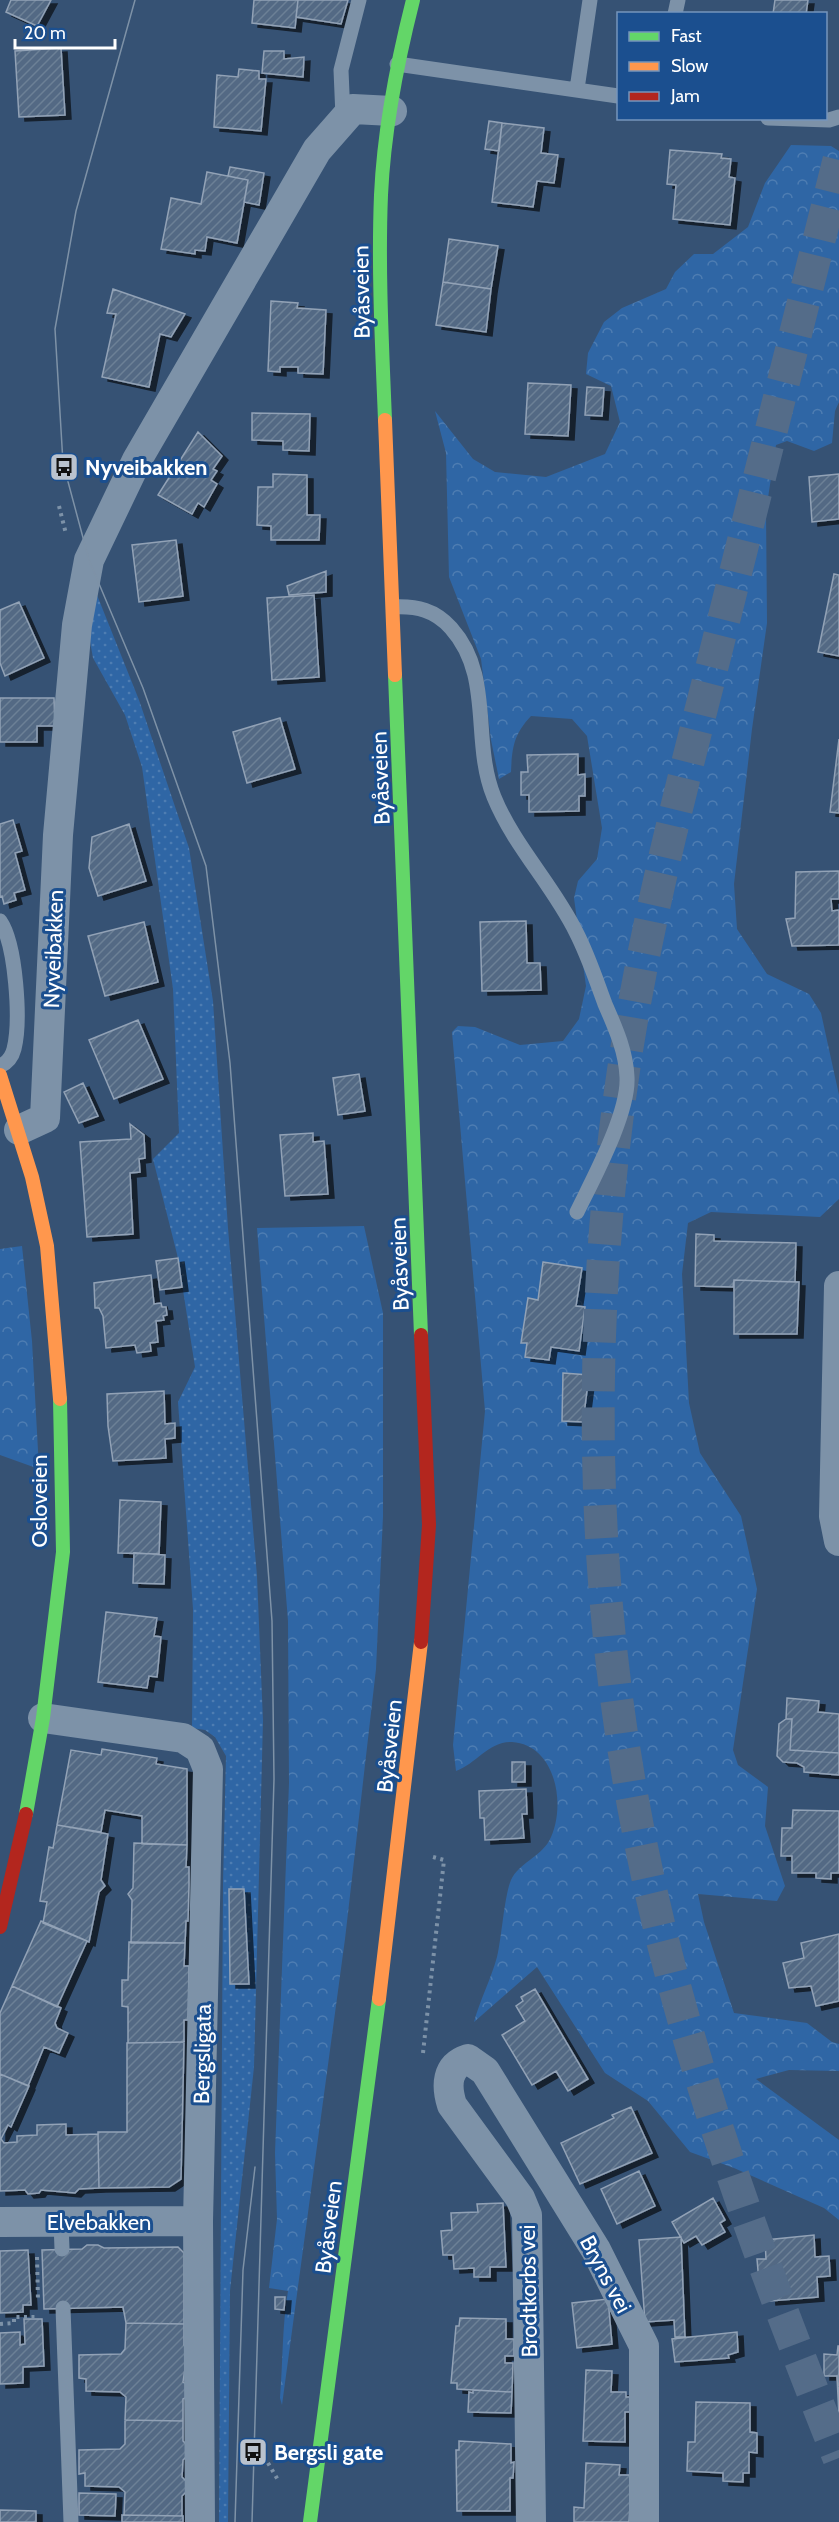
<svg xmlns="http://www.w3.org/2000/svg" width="839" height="2522" font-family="Cabin,sans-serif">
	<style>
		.grass { fill: url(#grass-dots) }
		.forest { fill: url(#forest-crowns) }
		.building { fill: url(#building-hatch); stroke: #92a2b6; stroke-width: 1.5; filter: url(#shadow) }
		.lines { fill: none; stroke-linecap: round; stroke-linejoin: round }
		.highway-tunnel { stroke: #546c89; stroke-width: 33; stroke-dasharray: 33 16; stroke-linecap: butt }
		.path { stroke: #7d92a8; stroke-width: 4; stroke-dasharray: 3 4.5; stroke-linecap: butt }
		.lane { stroke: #7d92a8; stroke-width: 15 }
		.street { stroke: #7d92a8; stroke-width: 30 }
		.fast { stroke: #63d668; stroke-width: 14 }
		.slow { stroke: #ff974d; stroke-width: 14 }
		.jam { stroke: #b3261e; stroke-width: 14 }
		.tram { stroke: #7e92a7; stroke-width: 1.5 }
		.labels { text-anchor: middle; stroke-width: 6; stroke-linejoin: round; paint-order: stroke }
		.street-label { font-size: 22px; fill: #fff; stroke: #1b4f8f }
		.poi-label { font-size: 22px; font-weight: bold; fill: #fff; stroke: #1b4f8f; text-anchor: start }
	</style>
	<defs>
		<pattern id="grass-dots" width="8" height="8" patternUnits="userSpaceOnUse" patternTransform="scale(1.5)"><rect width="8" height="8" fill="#2f66a5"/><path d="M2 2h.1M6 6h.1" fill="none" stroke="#4e7db2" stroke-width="1.8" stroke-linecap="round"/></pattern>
		<pattern id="forest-crowns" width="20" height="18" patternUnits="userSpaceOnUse" patternTransform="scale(1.5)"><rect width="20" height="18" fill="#2f66a5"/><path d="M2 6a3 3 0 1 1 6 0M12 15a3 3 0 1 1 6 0" fill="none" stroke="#4e7db2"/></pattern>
		<pattern id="building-hatch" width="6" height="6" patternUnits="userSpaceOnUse" patternTransform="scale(1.5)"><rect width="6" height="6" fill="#526984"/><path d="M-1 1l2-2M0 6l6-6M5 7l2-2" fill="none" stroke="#6c8096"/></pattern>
		<filter id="shadow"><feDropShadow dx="6" dy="4" stdDeviation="0" flood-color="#0009"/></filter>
	</defs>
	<rect width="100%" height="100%" fill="#365274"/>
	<path class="grass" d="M 91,580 L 139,700 L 189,848 L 213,1001 L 228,1228 L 257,1576 L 263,1721 L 254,2067 L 230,2291 L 228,2522 L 219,2522 L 223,1883 L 226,1756 L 215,1737 L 205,1730 L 192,1728 L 193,1609 L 178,1402 L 195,1367 L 178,1258 L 153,1159 L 179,1133 L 173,989 L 142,767 L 125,715 L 93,658 L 88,630 Z"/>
	<path class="forest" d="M 791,145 L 831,146 L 839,151 L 839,402 L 835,411 L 832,443 L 814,451 L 787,441 L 776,445 L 766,511 L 767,623 L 752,729 L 734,884 L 737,929 L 767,974 L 809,994 L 821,1013 L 839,1095 L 839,1199 L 820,1217 L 711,1212 L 688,1223 L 682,1274 L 689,1403 L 700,1453 L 741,1516 L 757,1589 L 733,1750 L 738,1765 L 768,1787 L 765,1826 L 785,1886 L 777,1901 L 698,1894 L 704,1922 L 734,2013 L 807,2023 L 832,2042 L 839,2044 L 839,2071 L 789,2070 L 756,2079 L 839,2140 L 839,2220 L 824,2208 L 734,2168 L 690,2152 L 648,2101 L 605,2073 L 537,1967 L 474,2022 C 480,2000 491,1979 497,1957 C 502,1936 504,1897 511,1880 C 519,1863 540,1857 549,1841 C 567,1808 557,1745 512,1742 C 489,1741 476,1764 456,1771 L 453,1745 L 485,1411 L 452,1032 L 458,1026 L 475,1027 L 520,1045 L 563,1041 L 579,1019 L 586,986 L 574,898 L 578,881 L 597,859 L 602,828 L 587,736 L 572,719 L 531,716 C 514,734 512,747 511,772 L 499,779 L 491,740 L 481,659 L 449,577 L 446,453 L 435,411 L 473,459 L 495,472 L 546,477 L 605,454 L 620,422 L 611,386 L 586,374 L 588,353 L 604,322 L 622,308 L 666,289 L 675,272 L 694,254 L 713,254 L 748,227 L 765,183 Z
		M 364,1226 L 383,1313 L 383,1516 L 376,1669 L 345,1939 L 282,2405 L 280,2398 C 283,2361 282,2327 288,2291 L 269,2288 L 277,2219 L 275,2153 L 289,1783 L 288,1621 L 257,1228 Z
		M 22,1246 L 32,1341 L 39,1469 L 0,1455 L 0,1249 Z"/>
	<path class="building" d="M 11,0 L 51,0 L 37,26 L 6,12 Z
		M 254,0 L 298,0 L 295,28 L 252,23 Z
		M 298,0 L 348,0 L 341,24 L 296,17 Z
		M 775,0 L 808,0 L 806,14 L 773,14 Z
		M 61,48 L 65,115 L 19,117 L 15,51 Z
		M 264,51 L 284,51 L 284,59 L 304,57 L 303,77 L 262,73 Z
		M 239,69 L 259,71 L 259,79 L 266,79 L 261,131 L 214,127 L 217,75 L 238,77 Z
		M 489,121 L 502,123 L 499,151 L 485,149 Z
		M 502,123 L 544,128 L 541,153 L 558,155 L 554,183 L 537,181 L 533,207 L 492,202 Z
		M 670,150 L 722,154 L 721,158 L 731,159 L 729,177 L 735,178 L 730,225 L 673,219 L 676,185 L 667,184 Z
		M 230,167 L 264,173 L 259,205 L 244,202 L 248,180 L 228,176 Z
		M 207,172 L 248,180 L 237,243 L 207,237 L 205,251 L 195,250 L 195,254 L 161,249 L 171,198 L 201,204 Z
		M 449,239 L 498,246 L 491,289 L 443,282 Z
		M 443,282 L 491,289 L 486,332 L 436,325 Z
		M 113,289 L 185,314 L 171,337 L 160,334 L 149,387 L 102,377 L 116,314 L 107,313 Z
		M 271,301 L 298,303 L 297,308 L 326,310 L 323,374 L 298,373 L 298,367 L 280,367 L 280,372 L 268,371 Z
		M 528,383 L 571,385 L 568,436 L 525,434 Z
		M 587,387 L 604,388 L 602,416 L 585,415 Z
		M 252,413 L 310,414 L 309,451 L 283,450 L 283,441 L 252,440 Z
		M 198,432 L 222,456 L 213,469 L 217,471 L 211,480 L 217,484 L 204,507 L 198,503 L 192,514 L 158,495 Z
		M 273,474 L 307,475 L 307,515 L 320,515 L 319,540 L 271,540 L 271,526 L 257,525 L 258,487 L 273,487 Z
		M 839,474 L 839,519 L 812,522 L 809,477 Z
		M 176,540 L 183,596 L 139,602 L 132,545 Z
		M 326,571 L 326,592 L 289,595 L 287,586 Z
		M 834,574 L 839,575 L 839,656 L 818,652 Z
		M 314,595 L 319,677 L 272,680 L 267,598 Z
		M 19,602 L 44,658 L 5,676 L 0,663 L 0,610 Z
		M 0,698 L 54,698 L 55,726 L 37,726 L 37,742 L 0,742 Z
		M 280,718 L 295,769 L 247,783 L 233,732 Z
		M 839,739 L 839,813 L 830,812 Z
		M 578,754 L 578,775 L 585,774 L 585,796 L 579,796 L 579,811 L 529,812 L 529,795 L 521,795 L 521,772 L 528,772 L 527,755 Z
		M 13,820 L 22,851 L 15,853 L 25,890 L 14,893 L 16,900 L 4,904 L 2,896 L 0,897 L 0,824 Z
		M 129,824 L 146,881 L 98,896 L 89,868 L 92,837 Z
		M 839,871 L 839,899 L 831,899 L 832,911 L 839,910 L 839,945 L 792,946 L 786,919 L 795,918 L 796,872 Z
		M 526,921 L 527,963 L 540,963 L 541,990 L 482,991 L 480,922 Z
		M 144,922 L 158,982 L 105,996 L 88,936 Z
		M 138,1020 L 163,1079 L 114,1099 L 89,1040 Z
		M 359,1074 L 365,1111 L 338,1115 L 333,1078 Z
		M 83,1083 L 98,1116 L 79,1123 L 64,1092 Z
		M 130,1124 L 144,1135 L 145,1158 L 139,1159 L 140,1172 L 130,1173 L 133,1234 L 87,1237 L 80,1142 L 131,1139 Z
		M 313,1133 L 313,1142 L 324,1141 L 328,1194 L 285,1196 L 280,1135 Z
		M 696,1234 L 714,1235 L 714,1241 L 796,1243 L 795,1282 L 734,1280 L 733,1287 L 695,1286 Z
		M 178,1258 L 182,1287 L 160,1290 L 156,1261 Z
		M 543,1262 L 582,1268 L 576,1306 L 585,1307 L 579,1351 L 551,1347 L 549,1360 L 525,1357 L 527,1343 L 521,1343 L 528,1298 L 538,1300 Z
		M 151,1275 L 154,1304 L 161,1303 L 162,1307 L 166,1307 L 167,1315 L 163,1316 L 164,1320 L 156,1321 L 158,1342 L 150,1343 L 151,1351 L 137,1353 L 135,1345 L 106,1348 L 103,1316 L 99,1308 L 95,1308 L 94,1283 Z
		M 734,1280 L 799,1282 L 797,1334 L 734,1334 Z
		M 563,1373 L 589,1375 L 583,1422 L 562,1421 Z
		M 164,1391 L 165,1424 L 175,1423 L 175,1438 L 165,1439 L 166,1458 L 113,1461 L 108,1426 L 107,1394 Z
		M 120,1500 L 161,1502 L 159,1554 L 118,1553 Z
		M 134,1553 L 165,1555 L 164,1584 L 133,1583 Z
		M 106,1612 L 157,1618 L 154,1636 L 161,1637 L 157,1677 L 149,1676 L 147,1688 L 98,1682 Z
		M 787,1698 L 819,1701 L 818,1712 L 839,1714 L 839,1753 L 790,1750 L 792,1719 L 786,1719 Z
		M 786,1719 L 792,1719 L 790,1750 L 839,1753 L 839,1775 L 804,1772 L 804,1767 L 797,1763 L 783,1762 L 777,1756 L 779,1724 Z
		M 102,1749 L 157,1758 L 156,1764 L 187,1769 L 187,1845 L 142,1844 L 142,1816 L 105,1810 L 101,1832 L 57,1825 L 71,1750 L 101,1755 Z
		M 512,1762 L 525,1762 L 525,1782 L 512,1782 Z
		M 526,1789 L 527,1814 L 522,1814 L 524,1838 L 485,1840 L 484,1818 L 480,1818 L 479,1791 Z
		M 793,1810 L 839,1811 L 839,1873 L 831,1873 L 831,1879 L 816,1878 L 816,1873 L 792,1873 L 792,1856 L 781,1856 L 782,1828 L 792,1828 Z
		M 57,1825 L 108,1834 L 101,1880 L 105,1886 L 99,1892 L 89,1942 L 43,1923 L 47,1902 L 40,1901 L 49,1847 L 53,1848 Z
		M 134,1843 L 187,1845 L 186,1867 L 189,1867 L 189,1885 L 188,1921 L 186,1921 L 185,1943 L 131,1943 L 132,1900 L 128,1894 L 133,1888 Z
		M 229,1889 L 244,1889 L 249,1984 L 230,1984 Z
		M 41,1921 L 87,1941 L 57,2007 L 12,1986 Z
		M 839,1934 L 839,2001 L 816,2006 L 811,1986 L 789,1988 L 783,1963 L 804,1958 L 801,1943 Z
		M 129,1942 L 185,1943 L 184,1966 L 189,1966 L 188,2020 L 184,2020 L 184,2042 L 128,2043 L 128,2007 L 122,2006 L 122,1980 L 128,1980 Z
		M 12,1986 L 61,2008 L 55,2023 L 57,2028 L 68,2033 L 59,2053 L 44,2047 L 28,2086 L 0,2074 L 0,2013 Z
		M 535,1989 L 588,2079 L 568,2091 L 556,2071 L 532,2085 L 502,2035 L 525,2021 L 516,2006 L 523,2001 L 521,1997 Z
		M 184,2042 L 181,2179 L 169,2187 L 99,2188 L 98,2132 L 127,2132 L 127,2043 Z
		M 0,2074 L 29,2086 L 11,2127 L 8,2125 L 1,2139 L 4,2143 L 17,2142 L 17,2136 L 37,2135 L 37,2125 L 66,2124 L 66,2135 L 98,2134 L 99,2188 L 79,2189 L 75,2193 L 41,2190 L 39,2193 L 28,2194 L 25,2190 L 0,2191 Z
		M 631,2107 L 652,2153 L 580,2184 L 561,2143 L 614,2118 L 612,2115 Z
		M 639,2171 L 655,2206 L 617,2224 L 601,2189 Z
		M 713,2198 L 725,2220 L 720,2223 L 725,2232 L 702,2245 L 696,2236 L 684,2243 L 672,2222 Z
		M 503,2203 L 506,2267 L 490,2267 L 490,2277 L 474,2277 L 474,2268 L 454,2269 L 453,2255 L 443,2255 L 441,2231 L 452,2230 L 451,2213 L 478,2212 L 477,2204 Z
		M 814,2235 L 815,2257 L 829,2256 L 830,2276 L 817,2277 L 818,2297 L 770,2301 L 768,2281 L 759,2282 L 757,2259 L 766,2259 L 765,2240 Z
		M 681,2237 L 685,2337 L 675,2337 L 674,2320 L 645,2322 L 639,2240 Z
		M 87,2245 L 98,2245 L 104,2248 L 178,2247 L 184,2253 L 184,2324 L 126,2323 L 123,2307 L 44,2309 L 42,2250 L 82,2249 Z
		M 28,2250 L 31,2305 L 23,2305 L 23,2312 L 0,2313 L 0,2251 Z
		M 275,2297 L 285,2297 L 284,2310 L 275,2309 Z
		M 608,2299 L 612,2344 L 577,2348 L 572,2303 Z
		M 460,2318 L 506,2319 L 506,2339 L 514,2339 L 514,2356 L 505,2356 L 505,2363 L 513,2363 L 512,2392 L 457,2389 L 457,2383 L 451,2383 L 456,2326 L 459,2326 Z
		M 24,2319 L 42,2319 L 44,2366 L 23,2367 L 23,2383 L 0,2384 L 0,2333 L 20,2332 L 20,2345 L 25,2344 Z
		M 126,2323 L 184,2324 L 184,2345 L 188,2348 L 183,2382 L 188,2385 L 187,2397 L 183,2399 L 183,2421 L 125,2420 L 126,2397 L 120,2392 L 86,2391 L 86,2379 L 79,2378 L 79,2355 L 121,2354 L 125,2349 Z
		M 737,2332 L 738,2352 L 728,2355 L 729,2358 L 675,2362 L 672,2339 Z
		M 838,2346 L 839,2346 L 839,2417 L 837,2376 L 824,2376 L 824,2354 L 837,2355 Z
		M 586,2370 L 612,2371 L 611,2392 L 626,2392 L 626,2397 L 632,2397 L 632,2412 L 625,2412 L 625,2442 L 583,2441 Z
		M 473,2390 L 512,2392 L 511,2413 L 468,2412 L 469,2392 L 473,2393 Z
		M 696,2402 L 750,2403 L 750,2432 L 757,2433 L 757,2453 L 749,2452 L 749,2473 L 743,2473 L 743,2482 L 723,2481 L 723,2473 L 687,2471 L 688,2442 L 695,2442 Z
		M 125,2420 L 183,2421 L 183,2441 L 187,2445 L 187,2456 L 183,2460 L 182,2477 L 186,2481 L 186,2492 L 182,2496 L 182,2516 L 124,2515 L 125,2492 L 119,2487 L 85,2486 L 85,2473 L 79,2474 L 79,2450 L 120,2449 L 125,2444 Z
		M 459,2441 L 511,2444 L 511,2463 L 514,2462 L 513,2478 L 510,2478 L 510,2511 L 457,2511 L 456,2450 L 459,2450 Z
		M 586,2463 L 620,2465 L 619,2475 L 632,2475 L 629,2522 L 574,2522 L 574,2507 L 584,2508 Z
		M 79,2493 L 116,2494 L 115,2516 L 79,2515 Z
		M 0,2510 L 36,2511 L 36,2522 L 0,2522 Z
		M 122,2515 L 183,2516 L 183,2522 L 122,2522 Z"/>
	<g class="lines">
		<path class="highway-tunnel" d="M 839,160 C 798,325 756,490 715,655 C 681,789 646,923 625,1060 C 588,1306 588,1558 633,1803 C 674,2031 754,2244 839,2458"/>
		<path class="path" d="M 59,506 L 66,534
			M 423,2053 L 444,1860 L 433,1857
			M 37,2257 L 38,2301
			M 0,2324 L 14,2323 L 14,2317 L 38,2317
			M 268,2463 L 278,2480"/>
		<path class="lane" d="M 675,14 L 678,0
			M 397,64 L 618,96
			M 577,89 L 590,0
			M 343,117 L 341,70 L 359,0
			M 768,118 L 829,120 L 839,117
			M 394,607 C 417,606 435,610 451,628 C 494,676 471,741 494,797 C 514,846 553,885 576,932 C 588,955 596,980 605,1004 C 615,1027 626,1051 627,1077 C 629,1113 593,1179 577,1212
			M 0,921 C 16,944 21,1021 14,1049 C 12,1057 7,1063 0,1066
			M 61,2223 L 62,2249
			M 63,2308 L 71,2522"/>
		<path class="street" d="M 19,1130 L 45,1118 L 58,835 L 77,625 L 89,560 L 137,460 L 317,150 L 353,109 L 392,111
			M 839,1286 L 834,1516 L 839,1541
			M 43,1718 L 183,1738 L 200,1749 L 208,1769 L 198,2221 L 200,2522
			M 0,2222 L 198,2221
			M 531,2522 L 527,2215 L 520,2198 L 452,2105 C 446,2086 446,2066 468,2059 L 485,2071 L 596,2250 L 644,2346 L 644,2522"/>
		<path class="fast" d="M 385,420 C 382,345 378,269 381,195 C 384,129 397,63 413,0
			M 395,675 L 421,1335
			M 26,1814 L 43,1718 L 63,1552 L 60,1399
			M 310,2522 L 379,1999"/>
		<path class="slow" d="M 385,420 L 395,675
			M 0,1075 L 32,1177 L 47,1246 L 60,1399
			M 379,1999 L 421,1642"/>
		<path class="jam" d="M 421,1642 L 429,1525 L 421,1335
			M 0,1927 L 26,1814"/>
		<path class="tram" d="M 135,0 L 76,211 L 55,329 L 63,463 L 89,560 L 143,688 L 206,866 L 230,1063 L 272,1621 L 274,1779 L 252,2522
			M 235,2522 L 243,2270 L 255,2167"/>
	</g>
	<defs>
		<g id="bus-square" transform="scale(1.5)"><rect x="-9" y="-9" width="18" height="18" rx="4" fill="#b9c2ce" stroke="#1b4f8f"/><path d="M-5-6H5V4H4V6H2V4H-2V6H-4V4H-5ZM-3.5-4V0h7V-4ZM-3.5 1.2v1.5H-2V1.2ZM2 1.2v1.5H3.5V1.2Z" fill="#111"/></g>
	</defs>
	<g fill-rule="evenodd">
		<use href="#bus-square" x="64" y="467"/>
		<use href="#bus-square" x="253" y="2452"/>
	</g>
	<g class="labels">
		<g class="street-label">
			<text transform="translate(361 292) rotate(-91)" y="8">Byåsveien</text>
			<text transform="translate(380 778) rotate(-92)" y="8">Byåsveien</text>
			<text transform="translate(53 949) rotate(-88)" y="8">Nyveibakken</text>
			<text transform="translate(399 1264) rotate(-92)" y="8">Byåsveien</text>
			<text transform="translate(39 1501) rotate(-90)" y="8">Osloveien</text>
			<text transform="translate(389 1746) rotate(-84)" y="8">Byåsveien</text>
			<text transform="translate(202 2054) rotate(-89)" y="8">Bergsligata</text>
			<text x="99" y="2230">Elvebakken</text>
			<text transform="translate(328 2227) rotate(-83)" y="8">Byåsveien</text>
			<text transform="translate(606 2274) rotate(62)" y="8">Bryns vei</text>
			<text transform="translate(528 2291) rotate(-91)" y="8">Brodtkorbs vei</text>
		</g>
		<g class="poi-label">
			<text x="85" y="475">Nyveibakken</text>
			<text x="274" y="2460">Bergsli gate</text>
		</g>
	</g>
	<rect x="617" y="12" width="210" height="108" fill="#1b4f8f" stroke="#7695bc" stroke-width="1.5"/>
	<rect x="629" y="32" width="30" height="9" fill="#63d668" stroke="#7695bc" stroke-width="1.5"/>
	<text x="671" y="42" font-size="18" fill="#ffffff">Fast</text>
	<rect x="629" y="62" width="30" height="9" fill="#ff974d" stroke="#7695bc" stroke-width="1.5"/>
	<text x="671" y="72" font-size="18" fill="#ffffff">Slow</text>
	<rect x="629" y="92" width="30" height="9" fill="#b3261e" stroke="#7695bc" stroke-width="1.5"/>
	<text x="671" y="102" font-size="18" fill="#ffffff">Jam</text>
	<path d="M15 39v9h100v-9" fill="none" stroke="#ffffff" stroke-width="3"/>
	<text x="24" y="39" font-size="18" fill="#ffffff" stroke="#1b4f8f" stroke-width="4.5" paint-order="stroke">20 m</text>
</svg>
